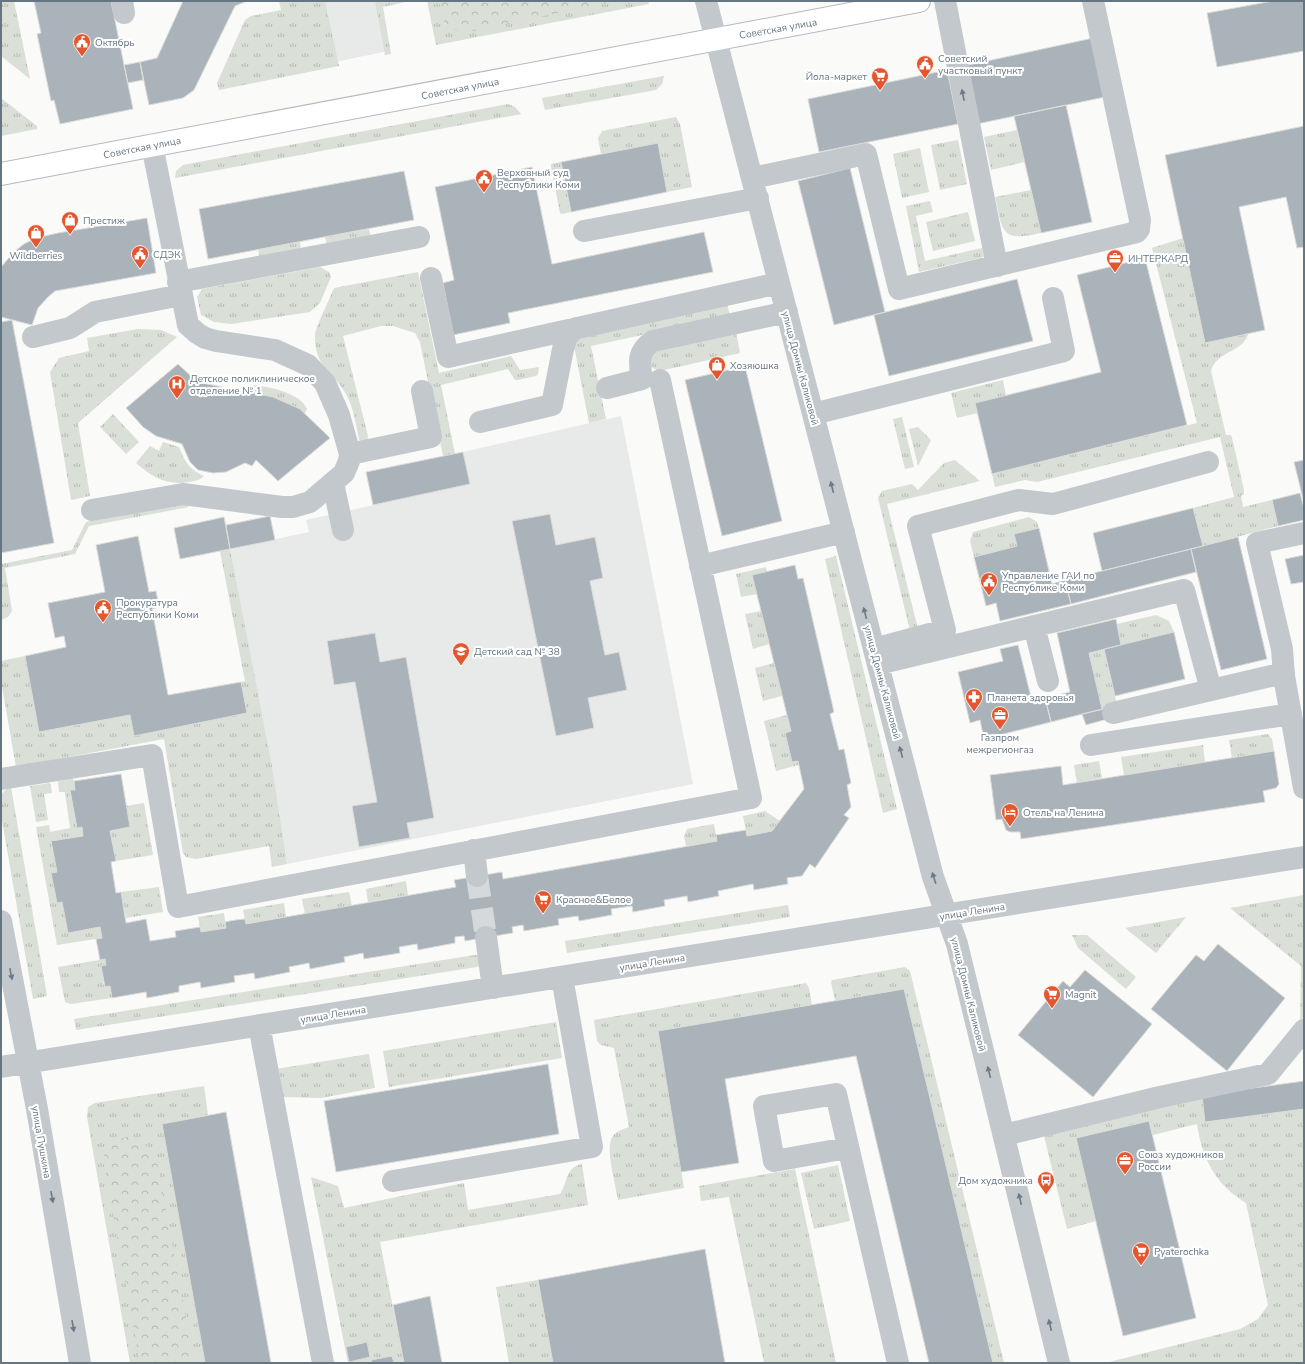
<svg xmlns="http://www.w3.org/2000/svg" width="1305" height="1364" font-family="'Nunito Sans',sans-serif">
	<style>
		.built { fill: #e8e9e9 }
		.grass { fill: url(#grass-tufts) }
		.forest { fill: url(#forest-crowns) }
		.building { fill: #aab3b9; stroke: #dcdcda }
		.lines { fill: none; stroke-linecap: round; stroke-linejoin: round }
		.minor-tunnel { stroke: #d5d9db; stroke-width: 22; stroke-dasharray: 22 11; stroke-linecap: butt }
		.major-casing { stroke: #b5babe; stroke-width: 24 }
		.minor { stroke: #c3c8cc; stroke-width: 22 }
		.major { stroke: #fff; stroke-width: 22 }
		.oneway { fill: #6a7a87 }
		.labels { text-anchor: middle; stroke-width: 4; stroke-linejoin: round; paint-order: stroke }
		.street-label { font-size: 10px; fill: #657683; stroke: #fff }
		.poi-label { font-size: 10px; fill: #657683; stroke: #fff; text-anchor: start }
	</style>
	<defs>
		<pattern id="grass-tufts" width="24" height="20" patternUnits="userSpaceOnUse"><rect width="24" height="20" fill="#dadfd7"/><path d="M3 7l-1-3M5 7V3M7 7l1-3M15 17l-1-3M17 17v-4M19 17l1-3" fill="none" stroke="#b4b9b4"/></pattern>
		<pattern id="forest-crowns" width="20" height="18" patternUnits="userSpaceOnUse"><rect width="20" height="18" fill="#dadfd7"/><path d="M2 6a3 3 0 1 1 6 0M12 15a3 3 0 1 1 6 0" fill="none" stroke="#b4b9b4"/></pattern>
	</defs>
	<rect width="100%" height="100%" fill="#fafaf8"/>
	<path class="built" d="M 283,1 L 392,1 L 380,4 L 388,51 L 297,70 Z
		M 621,416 L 693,784 L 287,864 L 230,549 L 309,532 L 306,520 L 469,484 L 463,452 Z"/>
	<path class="grass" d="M 1,1 L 14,1 L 30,79 L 1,56 Z
		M 279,1 L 325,1 L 339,66 L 219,90 L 217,83 L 245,20 L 251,16 L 281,10 Z
		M 375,1 L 410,1 L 383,7 L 391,54 L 385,55 Z
		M 427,1 L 648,1 L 649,4 L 436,45 Z
		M 664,76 L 662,84 L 656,90 L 545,110 L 542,98 Z
		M 1,98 L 37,126 L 37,129 L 1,136 Z
		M 508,104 L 515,107 L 521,114 L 175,178 L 176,171 L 183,165 Z
		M 676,117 L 680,124 L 692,187 L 667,192 L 658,143 L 601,154 L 598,138 L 602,131 Z
		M 1017,130 L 1024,162 L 991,170 L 984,137 Z
		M 958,140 L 967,184 L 940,190 L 931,145 Z
		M 920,148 L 929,192 L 902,198 L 893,154 Z
		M 561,162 L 571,212 L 562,214 L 560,213 L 551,167 L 551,164 Z
		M 1031,190 L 1041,233 C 1001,242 1003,233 995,197 Z
		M 930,201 L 933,212 L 916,216 L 925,261 L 982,248 L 984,257 L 919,272 L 906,206 Z
		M 968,212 L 975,241 L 933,251 L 926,222 Z
		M 369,229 L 371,237 L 327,246 L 325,237 Z
		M 1183,238 L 1205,343 L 1249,333 C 1247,337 1245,341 1242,344 C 1231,353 1215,356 1211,371 L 1226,435 L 1231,435 L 1232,438 L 1244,490 L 1244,494 L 1241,496 L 1243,507 L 1272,500 L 1278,526 L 1203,546 L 1193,508 L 1234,497 L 1220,437 L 1037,482 L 1025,480 L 995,487 L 992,474 L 1197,423 L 1152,248 Z
		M 300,242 L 301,251 L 260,258 L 258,249 Z
		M 320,267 L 329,272 L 331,277 L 320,303 L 310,312 L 231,324 L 214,322 L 201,315 L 197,297 L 202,289 Z
		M 418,272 L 439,373 L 511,356 L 520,370 L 539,367 L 538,374 L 536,376 L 518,380 L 515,380 L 508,369 L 441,385 L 455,454 L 443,456 L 420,342 L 415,333 L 393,326 L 381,326 L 343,336 L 368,436 L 367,442 L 360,443 C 356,427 354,408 346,394 C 332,370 315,368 315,336 C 315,327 330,299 334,288 Z
		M 727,304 L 730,316 L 591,346 L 606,419 L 589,423 L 573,341 L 576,338 Z
		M 138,329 L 161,330 L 177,337 L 78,423 L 90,496 L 71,500 L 50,372 L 59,358 L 89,351 L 87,338 Z
		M 736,332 L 740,353 L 660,371 L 651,367 L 651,357 L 656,350 Z
		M 1003,380 L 1006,396 L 975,403 L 978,413 L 957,418 L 951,393 Z
		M 252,385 C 268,386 301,393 307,409 L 305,413 L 300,409 L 250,393 Z
		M 113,414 L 139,442 L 126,454 L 100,427 Z
		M 902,417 L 914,467 L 905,469 L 893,419 Z
		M 918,427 L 931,440 L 918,466 L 909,429 Z
		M 163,442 L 179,447 C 184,461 190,470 204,476 C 200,480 195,481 189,482 C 167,486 152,477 136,463 L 150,446 L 159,451 Z
		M 955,460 L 980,481 L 887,504 L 918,629 L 910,631 L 878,498 L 882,491 L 912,484 L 918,490 L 944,463 Z
		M 179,504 L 187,505 L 189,507 L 89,526 L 75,554 L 5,568 L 12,611 L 8,617 L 1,620 L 1,564 L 72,550 L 86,522 Z
		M 1029,517 L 1037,522 L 1039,528 L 1017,546 L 974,557 L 970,541 L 973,532 Z
		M 230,549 L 271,761 L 287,864 L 272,867 L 269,846 L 196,859 L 186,857 L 183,853 L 164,739 L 16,767 L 1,681 L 1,661 L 25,656 L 39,732 L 130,715 L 134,736 L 247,713 L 241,682 L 245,681 L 220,551 Z
		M 836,556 L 897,809 L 883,813 L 825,559 Z
		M 766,567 L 767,572 L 757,594 L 741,597 L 736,574 Z
		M 761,611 L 769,644 L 753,649 L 745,614 Z
		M 1156,615 L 1169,621 L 1174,632 L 1121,645 L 1117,624 Z
		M 1104,649 L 1117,705 L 1102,709 L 1089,653 Z
		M 774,663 L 782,696 L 763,701 L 755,668 Z
		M 787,715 L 791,731 L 785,733 L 792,762 L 798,761 L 798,765 L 776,771 L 764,721 Z
		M 1268,734 L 1272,739 L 1274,751 L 1232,758 L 1229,740 Z
		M 1203,745 L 1205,762 L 1124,775 L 1121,757 Z
		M 1099,761 L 1102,778 L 1077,783 L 1074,765 Z
		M 73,778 L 75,790 L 70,791 L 77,827 L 82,827 L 83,836 L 51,841 L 57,872 L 52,873 L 57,903 L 62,902 L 68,932 L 100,927 L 102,938 L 57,945 L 36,827 L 49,825 L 50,832 L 70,828 L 65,792 L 59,792 L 58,781 Z
		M 50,783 L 52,793 L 44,794 L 48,820 L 36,822 L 30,786 Z
		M 11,787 L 47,996 L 33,999 L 1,815 L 1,795 L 7,788 Z
		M 144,803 L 153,855 L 116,861 L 110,831 L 130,827 L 126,806 Z
		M 765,811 L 780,821 L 772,831 L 747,836 L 743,816 Z
		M 714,824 L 717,841 L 686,846 L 684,836 L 687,829 Z
		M 406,881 L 408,895 L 368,902 L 366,889 Z
		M 159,887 L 163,912 L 126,918 L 121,892 Z
		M 349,892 L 352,906 L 305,914 L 302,899 Z
		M 1304,895 L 1304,1014 L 1300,1024 L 1301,966 L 1230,908 Z
		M 284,903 L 286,917 L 246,924 L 243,910 Z
		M 788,905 L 790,917 L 567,953 L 565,941 Z
		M 224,913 L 226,928 L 201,932 L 198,917 Z
		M 1186,917 L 1156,953 L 1125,928 Z
		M 1072,935 L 1087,935 L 1136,977 L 1126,989 L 1078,948 Z
		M 481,954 L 483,966 L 76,1030 L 74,1019 Z
		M 105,959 L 106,965 L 101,966 L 104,987 L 110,986 L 112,998 L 71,1004 L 65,1002 L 58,967 Z
		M 905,967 L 910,971 L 1004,1363 L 993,1363 L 904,989 L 835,1001 L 831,982 L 832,980 Z
		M 806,983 L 809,988 L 812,1005 L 658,1031 L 684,1188 L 618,1200 C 616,1186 604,1146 613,1136 C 617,1131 623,1129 629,1127 L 614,1048 L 601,1045 L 597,1041 L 594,1020 Z
		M 556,1022 L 562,1058 L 389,1087 L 383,1051 Z
		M 369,1054 L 375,1088 L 321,1098 L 281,1097 L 276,1069 Z
		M 204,1086 L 208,1115 L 162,1124 L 205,1363 L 130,1363 L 87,1117 L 88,1107 L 95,1103 Z
		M 1202,1095 L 1205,1122 L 1304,1109 L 1304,1363 L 1105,1363 L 1240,1329 L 1258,1319 L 1268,1305 L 1246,1203 C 1216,1185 1202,1159 1197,1124 L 1153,1135 L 1149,1121 L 1076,1138 L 1096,1221 L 1067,1229 L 1043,1132 Z
		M 582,1164 L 588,1205 L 380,1242 L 404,1363 L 348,1363 L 311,1177 L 338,1186 L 344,1208 L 464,1183 L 468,1210 L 560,1194 C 568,1183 565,1167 582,1164 Z
		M 838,1165 L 850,1221 L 814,1229 L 801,1173 Z
		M 795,1169 L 836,1363 L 764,1363 L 729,1197 L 701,1201 L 699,1186 Z
		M 538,1280 L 553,1363 L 509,1363 L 496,1287 Z"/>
	<path class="forest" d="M 441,1 L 483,1 L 485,3 L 500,4 L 514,1 L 614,1 L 468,32 C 454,31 445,28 441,14 C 439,9 439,5 441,1 Z
		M 131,1136 L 146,1145 L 156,1156 L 194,1363 L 140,1363 L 103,1158 C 110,1141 113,1140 131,1136 Z"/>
	<path class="building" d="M 34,1 L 111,1 L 133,109 L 60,124 L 54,100 L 51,101 L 37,34 L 41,33 Z
		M 183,1 L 247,1 L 235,6 L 194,90 L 183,98 L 149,105 L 140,62 L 157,58 Z
		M 1273,1 L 1304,1 L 1304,51 L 1217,67 L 1207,13 Z
		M 1093,38 L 1105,97 L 977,124 L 964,66 Z
		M 140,62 L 143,80 L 128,83 L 124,65 Z
		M 947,70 L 958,124 L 819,152 L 808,99 Z
		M 1066,105 L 1092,222 L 1041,233 L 1014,116 Z
		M 1304,126 L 1304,247 L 1297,248 L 1286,197 L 1239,207 L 1265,330 L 1205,343 L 1165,155 Z
		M 658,143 L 667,192 L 571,212 L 561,162 Z
		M 532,167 L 552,264 L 704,232 L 713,272 L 508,313 L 510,323 L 453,335 L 443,283 L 454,280 L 435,187 Z
		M 850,168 L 885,312 L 834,325 L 798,181 Z
		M 404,171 L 414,220 L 208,259 L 199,209 Z
		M 147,218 L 156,273 L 55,291 L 48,297 L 38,308 L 32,325 L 1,317 L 1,267 L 15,251 L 24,244 L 36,238 L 58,233 Z
		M 1145,258 L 1187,425 L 992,474 L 975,403 L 1101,372 L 1077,275 Z
		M 1017,279 L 1033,341 L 889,376 L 874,315 Z
		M 12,320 L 54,543 L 1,553 L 1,322 Z
		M 178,364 L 194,379 L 202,383 L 273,397 L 300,409 L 330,438 L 278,481 L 256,460 L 252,466 L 245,463 L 226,472 L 213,473 L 198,470 L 190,462 L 182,444 L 156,436 L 143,427 L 126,408 Z
		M 745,366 L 782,521 L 722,536 L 685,380 Z
		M 463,452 L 470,484 L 373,505 L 366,472 Z
		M 1304,460 L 1304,503 L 1294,462 Z
		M 1300,493 L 1304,508 L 1304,520 L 1278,526 L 1272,500 Z
		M 1193,508 L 1203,546 L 1102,571 L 1093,533 Z
		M 550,514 L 556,545 L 595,537 L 603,578 L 590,581 L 605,655 L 619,652 L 627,690 L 588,698 L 594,728 L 556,736 L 512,521 Z
		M 270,516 L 275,540 L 230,549 L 226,525 Z
		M 224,517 L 230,549 L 180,559 L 174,528 Z
		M 1039,528 L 1052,584 L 1065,580 L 1071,604 L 1000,621 L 996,603 L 986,606 L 974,557 L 1017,546 L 1014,534 Z
		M 138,536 L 149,592 L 156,591 L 159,607 L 152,609 L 168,695 L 241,682 L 247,713 L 134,736 L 130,715 L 39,732 L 25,656 L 66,647 L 64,636 L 55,638 L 48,603 L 105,592 L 96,545 Z
		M 1238,537 L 1267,659 L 1221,670 L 1191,549 Z
		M 1191,549 L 1196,572 L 1071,604 L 1065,580 Z
		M 1304,555 L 1304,582 L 1291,584 L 1285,559 Z
		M 795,565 L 798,579 L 803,578 L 834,712 L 830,714 L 839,750 L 844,749 L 851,783 L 847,785 L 851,807 L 844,815 L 849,818 L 815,868 L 810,864 L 802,876 L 787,878 L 788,884 L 754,890 L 753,884 L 718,891 L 719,896 L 688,902 L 687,896 L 664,900 L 665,906 L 633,912 L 632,906 L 611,909 L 612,915 L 579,921 L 578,916 L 558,919 L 559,925 L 524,931 L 523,925 L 512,927 L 513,933 L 465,941 L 464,936 L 455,937 L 455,943 L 418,950 L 417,944 L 399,947 L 400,953 L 364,959 L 363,953 L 344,957 L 345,962 L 310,969 L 309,963 L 289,967 L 290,972 L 255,979 L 254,973 L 234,976 L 235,982 L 201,988 L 200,982 L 179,986 L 179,992 L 147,998 L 146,992 L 112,998 L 110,986 L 105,987 L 101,966 L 106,965 L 105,959 L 100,960 L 96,939 L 102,938 L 100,927 L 68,933 L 62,902 L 57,903 L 51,873 L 57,872 L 51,841 L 83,836 L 82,827 L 77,828 L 70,790 L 75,790 L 74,781 L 121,774 L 130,827 L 110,831 L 116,861 L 111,862 L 116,893 L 121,892 L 126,923 L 146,919 L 150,941 L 176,937 L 175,931 L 200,927 L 201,932 L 226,928 L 225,922 L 235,920 L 245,919 L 246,924 L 456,887 L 454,880 L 502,872 L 503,879 L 717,841 L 716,835 L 746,830 L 747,836 L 772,831 L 804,789 L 798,761 L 792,762 L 785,733 L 791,731 L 752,575 Z
		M 1116,619 L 1121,645 L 1089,653 L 1102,709 L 1051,722 L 1045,698 L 1070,692 L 1057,633 Z
		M 1174,632 L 1185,679 L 1115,696 L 1104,649 Z
		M 375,633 L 380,662 L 406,657 L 434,818 L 407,823 L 410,838 L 359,847 L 352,806 L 377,802 L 355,682 L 334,685 L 327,641 Z
		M 1018,645 L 1032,701 L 1045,698 L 1051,722 L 984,739 L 980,720 L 970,723 L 958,672 L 1003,661 L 1000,649 Z
		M 1109,708 L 1111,718 L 1086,725 L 1082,714 Z
		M 1274,751 L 1279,784 L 1276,788 L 1263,791 L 1265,802 L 1021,839 L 1020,832 L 1010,832 L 1006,830 L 1002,819 L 996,820 L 990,775 L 1061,766 L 1063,785 Z
		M 1218,944 L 1285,998 L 1227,1071 L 1151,1009 L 1196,955 L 1204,961 Z
		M 1085,970 L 1152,1024 L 1093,1097 L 1018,1035 L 1063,981 L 1070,987 Z
		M 904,989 L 993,1363 L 929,1363 L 856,1056 L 725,1079 L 739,1163 L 681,1172 L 658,1031 Z
		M 548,1064 L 559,1134 L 336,1172 L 324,1101 Z
		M 1304,1081 L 1304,1109 L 1205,1122 L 1202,1095 Z
		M 226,1112 L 271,1363 L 205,1363 L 162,1124 Z
		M 1149,1121 L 1196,1318 L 1123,1336 L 1076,1138 Z
		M 705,1249 L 725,1363 L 553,1363 L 538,1280 Z
		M 430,1296 L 442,1363 L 404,1363 L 393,1305 Z
		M 367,1342 L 370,1357 L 349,1362 L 346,1347 Z
		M 392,1356 L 394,1363 L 372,1363 L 371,1360 Z"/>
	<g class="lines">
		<path class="minor-tunnel" d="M 477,876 L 486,937"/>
		<g class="major-casing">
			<path id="major" d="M 1,174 L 919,1"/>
		</g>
		<path class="minor" d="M 122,1 L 124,13
			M 706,1 L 933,877 L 957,944 L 1059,1363
			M 945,1 L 997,266
			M 752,178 L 866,154 L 899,289 L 1137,232 L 1139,229 L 1140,220 L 1093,1
			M 584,231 L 758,198
			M 431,278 L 448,357 L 779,283
			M 178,282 L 419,237
			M 33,337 L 70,328 L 95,312 L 181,295
			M 607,388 L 642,379 C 639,363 637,351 653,341 L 787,312
			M 813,414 L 1064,351 L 1053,298
			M 480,422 L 552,405 L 563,349 L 567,336 L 576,328
			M 350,454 L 431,437 L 422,391
			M 333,483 L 343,530
			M 92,510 L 183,494 L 282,507 L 293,507 L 310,502 L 344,473 L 349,461 L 350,454 L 339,415 L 325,383 L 308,365 L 275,350 L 216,341 L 205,338 L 197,333 L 188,325 L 152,145
			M 1304,533 L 1257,543 L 1282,649 L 1284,676 L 1304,788
			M 700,566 L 844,532
			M 1034,626 L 1048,681
			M 874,649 L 945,630 L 918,526 L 1019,500 L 1053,504 L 1208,462
			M 878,664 L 1184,590 L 1211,690
			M 1113,713 L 1284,673
			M 1091,745 L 1291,714
			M 1,779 L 152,755 L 178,907 L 751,798 L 660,380
			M 474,850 L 477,876
			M 1,921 L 37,1109 L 80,1363
			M 486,937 L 493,988
			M 259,1025 L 323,1363
			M 1,1067 L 1304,857
			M 1004,1135 L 1160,1097 L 1268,1074 L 1304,1030
			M 847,1148 L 774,1161 L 764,1106 L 836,1094 L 898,1363
			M 393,1181 L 592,1147 L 562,977"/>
		<use href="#major" class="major"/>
	</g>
	<defs><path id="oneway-solid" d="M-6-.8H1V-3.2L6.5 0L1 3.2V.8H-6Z"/></defs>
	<g class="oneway">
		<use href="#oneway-solid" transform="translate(963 95) rotate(-101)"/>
		<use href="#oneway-solid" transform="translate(832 487) rotate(-104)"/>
		<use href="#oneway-solid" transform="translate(865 613) rotate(-104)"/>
		<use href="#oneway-solid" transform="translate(901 752) rotate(-105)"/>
		<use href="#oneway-solid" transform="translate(934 878) rotate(-108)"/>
		<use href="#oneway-solid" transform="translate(11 974) rotate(79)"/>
		<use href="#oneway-solid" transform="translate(989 1072) rotate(-104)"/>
		<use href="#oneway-solid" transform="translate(52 1197) rotate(80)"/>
		<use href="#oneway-solid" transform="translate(1020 1199) rotate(-103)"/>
		<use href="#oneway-solid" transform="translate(1050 1325) rotate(-103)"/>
		<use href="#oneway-solid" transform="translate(73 1326) rotate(80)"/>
	</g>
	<defs>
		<g id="civic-pin" transform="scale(0.9)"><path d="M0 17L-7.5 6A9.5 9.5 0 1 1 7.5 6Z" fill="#e4572e" stroke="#fff"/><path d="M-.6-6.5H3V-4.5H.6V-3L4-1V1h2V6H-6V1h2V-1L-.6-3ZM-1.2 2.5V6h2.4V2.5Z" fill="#fff"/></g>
		<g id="supermarket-pin" transform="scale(0.9)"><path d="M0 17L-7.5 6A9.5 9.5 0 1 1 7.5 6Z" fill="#e4572e" stroke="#fff"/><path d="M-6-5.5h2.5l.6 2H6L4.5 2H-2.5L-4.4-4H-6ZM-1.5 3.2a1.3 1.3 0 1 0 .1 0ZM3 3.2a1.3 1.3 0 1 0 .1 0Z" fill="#fff"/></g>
		<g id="shop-pin" transform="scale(0.9)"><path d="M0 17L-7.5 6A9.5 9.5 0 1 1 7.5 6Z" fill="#e4572e" stroke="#fff"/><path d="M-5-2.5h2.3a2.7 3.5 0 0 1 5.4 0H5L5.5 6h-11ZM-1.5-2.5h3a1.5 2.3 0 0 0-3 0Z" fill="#fff"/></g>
		<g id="office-pin" transform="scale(0.9)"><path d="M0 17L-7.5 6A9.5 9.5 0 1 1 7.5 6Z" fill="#e4572e" stroke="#fff"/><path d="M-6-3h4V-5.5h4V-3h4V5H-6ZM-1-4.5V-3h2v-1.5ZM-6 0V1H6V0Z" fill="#fff"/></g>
		<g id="hospital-pin" transform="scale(0.9)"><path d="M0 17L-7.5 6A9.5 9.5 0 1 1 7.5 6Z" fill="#e4572e" stroke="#fff"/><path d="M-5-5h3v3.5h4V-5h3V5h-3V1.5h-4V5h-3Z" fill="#fff"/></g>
		<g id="school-pin" transform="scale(0.9)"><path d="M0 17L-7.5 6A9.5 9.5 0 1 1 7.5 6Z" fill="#e4572e" stroke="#fff"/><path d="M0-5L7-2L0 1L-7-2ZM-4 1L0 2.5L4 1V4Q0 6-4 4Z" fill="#fff"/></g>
		<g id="pharmacy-pin" transform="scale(0.9)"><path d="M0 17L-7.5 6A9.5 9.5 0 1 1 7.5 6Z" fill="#e4572e" stroke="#fff"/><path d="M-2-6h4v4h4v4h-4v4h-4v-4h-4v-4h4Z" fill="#fff"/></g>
		<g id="hotel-pin" transform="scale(0.9)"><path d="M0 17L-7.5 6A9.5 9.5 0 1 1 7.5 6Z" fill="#e4572e" stroke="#fff"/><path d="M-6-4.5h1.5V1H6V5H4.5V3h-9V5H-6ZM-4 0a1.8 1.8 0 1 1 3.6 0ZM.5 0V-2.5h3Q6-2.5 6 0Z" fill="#fff"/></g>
		<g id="bus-pin" transform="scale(0.9)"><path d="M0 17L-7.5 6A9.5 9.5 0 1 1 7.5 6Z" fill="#e4572e" stroke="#fff"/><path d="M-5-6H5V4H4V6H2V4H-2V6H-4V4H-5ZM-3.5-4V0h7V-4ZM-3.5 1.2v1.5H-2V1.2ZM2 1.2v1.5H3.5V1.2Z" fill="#fff"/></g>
	</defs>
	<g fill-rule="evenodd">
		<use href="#civic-pin" x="82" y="42"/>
		<use href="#civic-pin" x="925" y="64"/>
		<use href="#supermarket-pin" x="880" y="76"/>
		<use href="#civic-pin" x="484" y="178"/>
		<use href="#shop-pin" x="70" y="220"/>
		<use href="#shop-pin" x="36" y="233"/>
		<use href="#civic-pin" x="140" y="254"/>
		<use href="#office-pin" x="1115" y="258"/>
		<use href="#shop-pin" x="717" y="365"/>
		<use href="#hospital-pin" x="177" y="384"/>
		<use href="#civic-pin" x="989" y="581"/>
		<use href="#civic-pin" x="103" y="608"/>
		<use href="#school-pin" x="461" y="651"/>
		<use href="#pharmacy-pin" x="974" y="697"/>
		<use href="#office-pin" x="1000" y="715"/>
		<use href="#hotel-pin" x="1010" y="812"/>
		<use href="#supermarket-pin" x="543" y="899"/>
		<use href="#supermarket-pin" x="1052" y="994"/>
		<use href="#office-pin" x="1125" y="1160"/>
		<use href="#bus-pin" x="1046" y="1180"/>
		<use href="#supermarket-pin" x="1141" y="1251"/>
	</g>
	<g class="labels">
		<g class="street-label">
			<text transform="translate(778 28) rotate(-10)" y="4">Советская улица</text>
			<text transform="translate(460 88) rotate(-11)" y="4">Советская улица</text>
			<text transform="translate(142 147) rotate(-11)" y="4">Советская улица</text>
			<text transform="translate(801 368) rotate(75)" y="4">улица Домны Каликовой</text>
			<text transform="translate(883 682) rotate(75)" y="4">улица Домны Каликовой</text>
			<text transform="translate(972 911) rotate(-9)" y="4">улица Ленина</text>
			<text transform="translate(652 962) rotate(-9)" y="4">улица Ленина</text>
			<text transform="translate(969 994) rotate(76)" y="4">улица Домны Каликовой</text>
			<text transform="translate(333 1014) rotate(-9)" y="4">улица Ленина</text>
			<text transform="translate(42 1142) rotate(80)" y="4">улица Пушкина</text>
		</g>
		<g class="poi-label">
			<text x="95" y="46">Октябрь</text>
			<text x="938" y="62">Советский<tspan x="938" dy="12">участковый пункт</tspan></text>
			<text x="867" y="80" text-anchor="end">Йола-маркет</text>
			<text x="497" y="176">Верховный суд<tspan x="497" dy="12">Республики Коми</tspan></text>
			<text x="83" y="224">Престиж</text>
			<text x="153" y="258">СДЭК</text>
			<text x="36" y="259" text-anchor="middle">Wildberries</text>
			<text x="1128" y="262">ИНТЕРКАРД</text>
			<text x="730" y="369">Хозяюшка</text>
			<text x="190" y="382">Детское поликлиническое<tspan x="190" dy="12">отделение № 1</tspan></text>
			<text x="1002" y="579">Управление ГАИ по<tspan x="1002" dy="12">Республике Коми</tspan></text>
			<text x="116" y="606">Прокуратура<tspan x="116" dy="12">Республики Коми</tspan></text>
			<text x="474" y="655">Детский сад № 38</text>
			<text x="987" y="701">Планета здоровья</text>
			<text x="1000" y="741" text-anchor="middle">Газпром<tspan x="1000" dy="12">межрегионгаз</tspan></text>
			<text x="1023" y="816">Отель на Ленина</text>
			<text x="556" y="903">Красное&amp;Белое</text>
			<text x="1065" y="998">Magnit</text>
			<text x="1138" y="1158">Союз художников<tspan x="1138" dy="12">России</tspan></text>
			<text x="1033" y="1184" text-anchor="end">Дом художника</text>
			<text x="1154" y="1255">Pyaterochka</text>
		</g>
	</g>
	<rect width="1305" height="1364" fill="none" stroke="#657683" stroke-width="4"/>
</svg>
